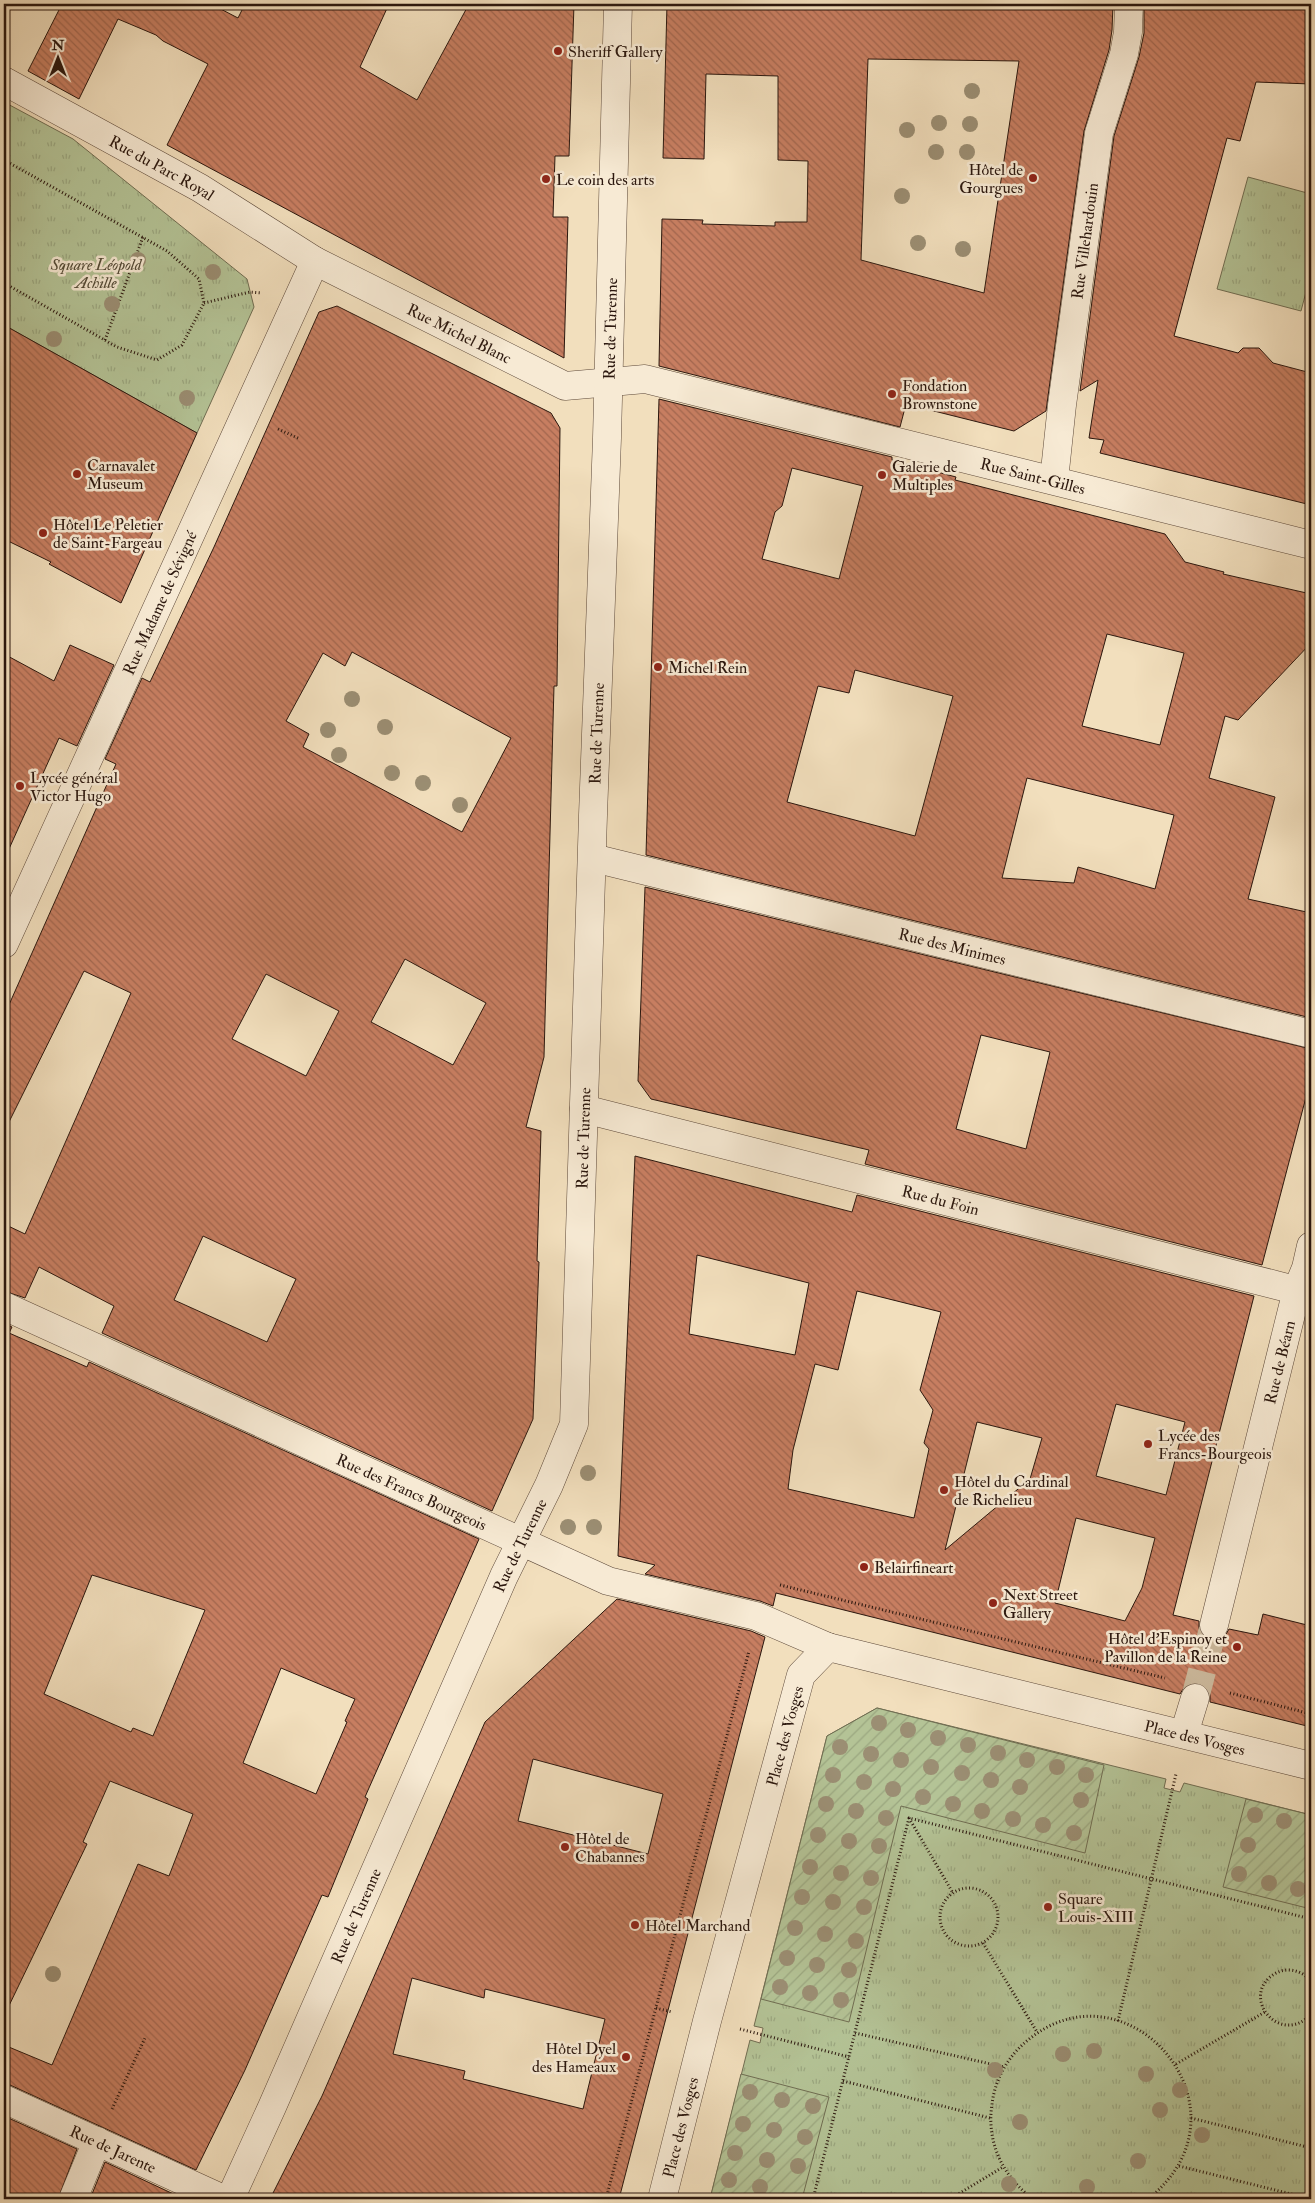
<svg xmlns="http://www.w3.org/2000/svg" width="1315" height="2203" font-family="'IM FELL Double Pica',serif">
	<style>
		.grass { fill: url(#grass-tufts); stroke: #706d52 }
		.garden { fill: url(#garden-furrows); stroke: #706d52 }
		.building { fill: url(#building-back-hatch); stroke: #2b170e; fill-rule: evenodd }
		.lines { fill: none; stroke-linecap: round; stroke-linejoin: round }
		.minor-tunnel { stroke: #cab79a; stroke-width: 28; stroke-dasharray: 28 14; stroke-linecap: butt }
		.minor-casing { stroke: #5d493a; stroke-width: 29 }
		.path { stroke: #2b170e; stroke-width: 3; stroke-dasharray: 1 2.5; stroke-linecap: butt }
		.minor { stroke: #f7ead4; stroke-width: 28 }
		.tree { fill: #9b8e73 }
		.poi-dot { fill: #8f2418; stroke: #f7ead4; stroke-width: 2 }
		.labels { text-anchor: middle; stroke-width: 5; stroke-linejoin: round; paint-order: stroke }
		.poi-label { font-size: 16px; fill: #2b170e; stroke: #f7ead4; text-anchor: start }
		.street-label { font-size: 16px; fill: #2b170e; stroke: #f7ead4 }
		.park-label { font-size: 16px; font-style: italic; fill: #544b37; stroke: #f7ead4 }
	</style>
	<defs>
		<pattern id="grass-tufts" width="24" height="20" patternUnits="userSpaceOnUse" patternTransform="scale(1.25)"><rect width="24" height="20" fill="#b4c396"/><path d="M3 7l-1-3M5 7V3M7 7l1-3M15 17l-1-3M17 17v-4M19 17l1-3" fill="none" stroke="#9ba780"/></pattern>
		<pattern id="garden-furrows" width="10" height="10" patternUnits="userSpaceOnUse" patternTransform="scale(1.25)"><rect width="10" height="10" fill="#b4c396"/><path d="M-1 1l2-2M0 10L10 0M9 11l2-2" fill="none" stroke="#9ba780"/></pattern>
		<pattern id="building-back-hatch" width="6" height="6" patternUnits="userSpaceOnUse" patternTransform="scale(1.25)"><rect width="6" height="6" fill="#c77e61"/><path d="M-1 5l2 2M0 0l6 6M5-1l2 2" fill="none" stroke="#a2664e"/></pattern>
	</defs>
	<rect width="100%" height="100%" fill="#f2dfbd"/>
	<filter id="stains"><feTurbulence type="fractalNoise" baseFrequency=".004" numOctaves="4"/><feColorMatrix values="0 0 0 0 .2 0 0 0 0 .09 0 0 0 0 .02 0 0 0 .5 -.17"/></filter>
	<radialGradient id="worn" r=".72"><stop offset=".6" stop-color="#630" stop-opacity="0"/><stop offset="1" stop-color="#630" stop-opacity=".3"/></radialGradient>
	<path class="grass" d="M 4,102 L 73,139 L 247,279 L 254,307 L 197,433 L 4,325 Z
		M 1248,177 L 1311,194 L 1311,273 L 1301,311 L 1217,289 Z
		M 877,1708 L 1166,1779 L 1164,1788 L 1180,1792 L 1184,1783 L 1311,1815 L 1311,2199 L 710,2199 L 750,2040 L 760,2043 L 763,2028 L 754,2026 L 827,1736 Z"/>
	<path class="garden" d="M 877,1708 L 1104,1765 L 1085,1853 L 901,1806 L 849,2022 L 761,1999 L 827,1736 Z
		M 1246,1799 L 1311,1815 L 1311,1909 L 1223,1887 Z
		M 741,2074 L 829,2097 L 802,2199 L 710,2199 Z"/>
	<path class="building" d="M 62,4 L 211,4 L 238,18 L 245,4 L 389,4 L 360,67 L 417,100 L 469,4 L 574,4 L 569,156 L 555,156 L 553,217 L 568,217 L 564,358 L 167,145 L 208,64 L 163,41 L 156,35 L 118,19 L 79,99 L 28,71 Z
		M 667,4 L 1113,4 L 1112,30 L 1109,50 L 1084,131 L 1046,411 L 1014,431 L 906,404 L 900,427 L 659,366 L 662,219 L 703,220 L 702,224 L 775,226 L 775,222 L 807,222 L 808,161 L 778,160 L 778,76 L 706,74 L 704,159 L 663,158 ZM 868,59 L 1019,61 L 984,293 L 861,260 Z
		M 1144,4 L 1311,4 L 1311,84 L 1256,82 L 1240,141 L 1227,138 L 1174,336 L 1238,353 L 1243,348 L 1259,348 L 1273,363 L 1311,373 L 1311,505 L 1100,453 L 1104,440 L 1089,438 L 1098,380 L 1080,391 L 1114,136 L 1139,57 L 1144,33 Z
		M 337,306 L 551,413 L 560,428 L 557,686 L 554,686 L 544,1057 L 526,1127 L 541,1131 L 537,1261 L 539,1262 L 533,1419 L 492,1511 L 102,1333 L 114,1306 L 39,1267 L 25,1298 L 4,1291 L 4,1224 L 25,1234 L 131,993 L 84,971 L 4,1132 L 4,1016 L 116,764 L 105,759 L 142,678 L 150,682 L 214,547 L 319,312 ZM 352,652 L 511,738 L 462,832 L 303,747 L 309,734 L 286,721 L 323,653 L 345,666 ZM 405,959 L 486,1003 L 453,1065 L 371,1022 ZM 266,974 L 339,1011 L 306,1076 L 232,1039 ZM 203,1236 L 296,1279 L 267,1342 L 174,1300 Z
		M 4,325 L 197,433 L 121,603 L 49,564 L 51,562 L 4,539 Z
		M 659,399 L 892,457 L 892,460 L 956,477 L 955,480 L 1165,534 L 1185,562 L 1224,572 L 1223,574 L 1311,594 L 1311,643 L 1238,720 L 1225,716 L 1209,778 L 1275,797 L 1248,899 L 1311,913 L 1311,1018 L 646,855 ZM 792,468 L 863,486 L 839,579 L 762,559 L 775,512 L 782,506 ZM 1107,634 L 1184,653 L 1160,745 L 1082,726 ZM 855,670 L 953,696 L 915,836 L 787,802 L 818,686 L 849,693 ZM 1027,778 L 1174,815 L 1155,889 L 1078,867 L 1074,883 L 1002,878 Z
		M 70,645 L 114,665 L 77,746 L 59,738 L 4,860 L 4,654 L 54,681 Z
		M 645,887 L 1311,1049 L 1311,1078 L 1262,1265 L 865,1164 L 869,1150 L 651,1099 L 638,1081 ZM 981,1035 L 1050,1052 L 1026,1149 L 956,1129 Z
		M 635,1156 L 852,1212 L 857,1195 L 1254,1296 L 1173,1615 L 1199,1621 L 1199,1629 L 1203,1636 L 1211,1640 L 1218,1640 L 1225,1636 L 1229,1629 L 1258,1635 L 1263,1614 L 1311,1626 L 1311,1727 L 1210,1702 L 1210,1694 L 1207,1688 L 1199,1683 L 1192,1683 L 1185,1686 L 1180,1694 L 776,1593 L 773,1606 L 760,1601 L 645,1574 L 655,1565 L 618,1556 ZM 697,1255 L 809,1283 L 795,1355 L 689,1334 ZM 857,1291 L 941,1312 L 920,1390 L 933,1410 L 924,1443 L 929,1449 L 914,1518 L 788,1489 L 793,1450 L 815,1364 L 838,1370 ZM 1116,1404 L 1185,1422 L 1166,1495 L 1096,1476 ZM 977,1422 L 1042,1438 L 1030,1479 L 945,1550 ZM 1076,1518 L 1155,1538 L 1142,1588 L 1125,1621 L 1055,1603 Z
		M 4,1323 L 12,1327 L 9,1333 L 87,1367 L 89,1362 L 479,1539 L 365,1797 L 368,1799 L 328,1897 L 322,1895 L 245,2070 L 196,2170 L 10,2085 L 4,2084 L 4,2045 L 52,2065 L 138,1864 L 169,1876 L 193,1814 L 110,1781 L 83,1842 L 87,1844 L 4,2016 ZM 92,1575 L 205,1610 L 153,1736 L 133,1728 L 131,1732 L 44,1694 ZM 281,1668 L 355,1699 L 345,1721 L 347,1722 L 316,1794 L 243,1763 Z
		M 617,1599 L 751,1631 L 765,1637 L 619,2199 L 270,2199 L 322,2096 L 485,1722 ZM 533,1759 L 663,1794 L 648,1854 L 518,1821 ZM 412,1978 L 484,1998 L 485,1989 L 605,2019 L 583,2109 L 463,2079 L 465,2071 L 393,2054 Z
		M 4,2116 L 77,2149 L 58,2199 L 4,2199 Z
		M 105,2162 L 182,2198 L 182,2199 L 90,2199 Z"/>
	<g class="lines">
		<path class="minor-tunnel" d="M 1195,1698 L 1214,1625"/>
		<g class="minor-casing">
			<g id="minor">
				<path id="s1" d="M 4,81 L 200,188 L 315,261 L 565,386 L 645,379 L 1311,545"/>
				<path id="s2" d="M 1054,480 L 1062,405 L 1099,133 L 1124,54 L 1128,32 L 1129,4"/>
				<path id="s3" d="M 593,858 L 1311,1034"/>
				<path id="s4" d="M 4,944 L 315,261"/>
				<path id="s5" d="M 584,1109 L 1311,1294"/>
				<path id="s6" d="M 4,1306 L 608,1581 L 756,1616 L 828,1647 L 1311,1766"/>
				<path id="s7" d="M 1214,1625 L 1297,1290 L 1306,1268 L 1311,1246"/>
				<path d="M 1184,1734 L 1195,1698"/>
				<path id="s8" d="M 4,2099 L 223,2199"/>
				<path d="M 73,2199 L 97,2141"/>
				<path id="s9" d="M 230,2199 L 272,2107 L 504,1576 L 549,1485 L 574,1424 L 593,815 L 607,438 L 618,4"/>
				<path id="s10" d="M 662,2199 L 707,2021 L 801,1675 L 828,1647"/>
			</g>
		</g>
		<path class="path" d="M 4,160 L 167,251 L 199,279 L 204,303 L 182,345 L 157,360 L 117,347 L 4,283
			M 204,303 L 250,292 L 262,293
			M 105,340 L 143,237
			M 278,429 L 300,439
			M 780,1585 L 1165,1678
			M 1230,1693 L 1311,1714
			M 909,1818 L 953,1893
			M940 1917a29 29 0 1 1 58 0a29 29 0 1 1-58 0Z
			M 983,1943 L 1037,2032
			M 1311,1981 C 1305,1974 1297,1970 1288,1970 C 1281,1970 1275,1973 1270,1977 C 1242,2001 1282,2046 1311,2014
			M 656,2008 L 672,2012
			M 1118,2021 L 1176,1774
			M 740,2029 L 849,2057
			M 855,2033 L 1004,2067
			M 1176,2064 L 1265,2012
			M 843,2081 L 990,2118
			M 112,2109 L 145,2038
			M 1191,2118 L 1311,2148
			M 1179,2166 L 1311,2199
			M 606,2199 L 749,1651
			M 813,2199 L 909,1818 L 1311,1919
			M 950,2199 L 1003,2167
			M 1033,2199 C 1003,2177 986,2142 992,2104 C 995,2079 1008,2056 1028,2040 C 1129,1957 1260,2111 1148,2199"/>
		<use href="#minor" class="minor"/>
	</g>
	<g class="tree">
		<circle cx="972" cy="91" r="8"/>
		<circle cx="939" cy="123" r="8"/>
		<circle cx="970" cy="124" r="8"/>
		<circle cx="907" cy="130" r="8"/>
		<circle cx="936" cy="152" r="8"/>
		<circle cx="967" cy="152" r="8"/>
		<circle cx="902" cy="196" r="8"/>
		<circle cx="918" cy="243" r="8"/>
		<circle cx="963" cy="249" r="8"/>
		<circle cx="138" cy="260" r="8"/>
		<circle cx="213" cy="272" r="8"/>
		<circle cx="112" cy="304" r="8"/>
		<circle cx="54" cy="339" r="8"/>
		<circle cx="187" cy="398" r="8"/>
		<circle cx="352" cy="699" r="8"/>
		<circle cx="385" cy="727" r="8"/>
		<circle cx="328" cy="730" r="8"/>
		<circle cx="339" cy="755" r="8"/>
		<circle cx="392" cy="773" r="8"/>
		<circle cx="423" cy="783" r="8"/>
		<circle cx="460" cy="805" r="8"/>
		<circle cx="588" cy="1473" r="8"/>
		<circle cx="568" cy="1527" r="8"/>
		<circle cx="594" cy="1527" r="8"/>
		<circle cx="879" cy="1723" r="8"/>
		<circle cx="908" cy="1730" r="8"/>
		<circle cx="938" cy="1738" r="8"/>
		<circle cx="968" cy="1745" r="8"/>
		<circle cx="840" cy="1747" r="8"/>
		<circle cx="998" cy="1753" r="8"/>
		<circle cx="871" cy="1754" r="8"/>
		<circle cx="901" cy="1760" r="8"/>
		<circle cx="1027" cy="1760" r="8"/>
		<circle cx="931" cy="1767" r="8"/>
		<circle cx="1057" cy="1767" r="8"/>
		<circle cx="962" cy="1773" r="8"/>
		<circle cx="833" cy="1775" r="8"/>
		<circle cx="1086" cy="1775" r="8"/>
		<circle cx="991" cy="1780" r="8"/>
		<circle cx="864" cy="1782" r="8"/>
		<circle cx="1020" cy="1787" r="8"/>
		<circle cx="893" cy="1789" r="8"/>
		<circle cx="923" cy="1797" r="8"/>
		<circle cx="1081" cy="1800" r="8"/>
		<circle cx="826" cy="1804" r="8"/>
		<circle cx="953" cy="1804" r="8"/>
		<circle cx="856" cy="1811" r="8"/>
		<circle cx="982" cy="1811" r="8"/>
		<circle cx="1255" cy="1815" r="8"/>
		<circle cx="886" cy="1818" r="8"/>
		<circle cx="1013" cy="1819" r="8"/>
		<circle cx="1284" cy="1821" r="8"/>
		<circle cx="1043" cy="1825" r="8"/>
		<circle cx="1074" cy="1833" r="8"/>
		<circle cx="818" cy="1835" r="8"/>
		<circle cx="849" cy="1841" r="8"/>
		<circle cx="1248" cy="1845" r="8"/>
		<circle cx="879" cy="1846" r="8"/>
		<circle cx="810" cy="1867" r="8"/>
		<circle cx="841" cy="1873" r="8"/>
		<circle cx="1239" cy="1874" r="8"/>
		<circle cx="871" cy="1878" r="8"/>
		<circle cx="1269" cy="1883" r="8"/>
		<circle cx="1298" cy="1889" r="8"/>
		<circle cx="802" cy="1897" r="8"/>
		<circle cx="833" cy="1902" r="8"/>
		<circle cx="864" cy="1907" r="8"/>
		<circle cx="795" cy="1928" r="8"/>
		<circle cx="825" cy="1934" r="8"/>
		<circle cx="856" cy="1941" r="8"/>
		<circle cx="787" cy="1958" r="8"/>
		<circle cx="817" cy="1965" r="8"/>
		<circle cx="849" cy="1970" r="8"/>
		<circle cx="53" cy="1974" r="8"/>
		<circle cx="780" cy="1987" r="8"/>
		<circle cx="810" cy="1993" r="8"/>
		<circle cx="841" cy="2000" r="8"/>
		<circle cx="1094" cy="2051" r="8"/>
		<circle cx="1063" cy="2054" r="8"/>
		<circle cx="995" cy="2070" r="8"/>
		<circle cx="1146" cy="2074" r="8"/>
		<circle cx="1180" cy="2090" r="8"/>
		<circle cx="750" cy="2092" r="8"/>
		<circle cx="782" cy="2100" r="8"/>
		<circle cx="813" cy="2106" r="8"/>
		<circle cx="1160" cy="2110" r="8"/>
		<circle cx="1020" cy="2122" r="8"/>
		<circle cx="743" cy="2124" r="8"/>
		<circle cx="774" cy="2130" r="8"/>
		<circle cx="1202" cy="2135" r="8"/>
		<circle cx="805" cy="2137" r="8"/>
		<circle cx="735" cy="2153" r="8"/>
		<circle cx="767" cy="2160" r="8"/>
		<circle cx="1138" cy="2161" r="8"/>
		<circle cx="798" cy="2166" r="8"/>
		<circle cx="729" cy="2180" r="8"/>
		<circle cx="1009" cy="2184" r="8"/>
		<circle cx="760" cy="2187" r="8"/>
		<circle cx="1087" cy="2187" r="8"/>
	</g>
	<g class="poi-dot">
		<circle cx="558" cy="51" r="5"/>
		<circle cx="1033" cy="178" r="5"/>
		<circle cx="546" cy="179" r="5"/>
		<circle cx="892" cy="394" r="5"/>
		<circle cx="77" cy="474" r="5"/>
		<circle cx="882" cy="475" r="5"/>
		<circle cx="43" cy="533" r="5"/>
		<circle cx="658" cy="667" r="5"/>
		<circle cx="20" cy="786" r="5"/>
		<circle cx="1148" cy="1444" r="5"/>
		<circle cx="944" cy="1490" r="5"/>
		<circle cx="864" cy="1567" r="5"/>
		<circle cx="993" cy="1603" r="5"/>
		<circle cx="1237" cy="1647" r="5"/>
		<circle cx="565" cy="1847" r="5"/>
		<circle cx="1048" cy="1907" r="5"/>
		<circle cx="635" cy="1925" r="5"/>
		<circle cx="626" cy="2057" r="5"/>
	</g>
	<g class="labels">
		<g class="poi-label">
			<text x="568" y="57">Sheriff Gallery</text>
			<text x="1023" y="175" text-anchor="end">Hôtel de<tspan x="1023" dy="18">Gourgues</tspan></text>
			<text x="556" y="185">Le coin des arts</text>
			<text x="902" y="391">Fondation<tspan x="902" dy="18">Brownstone</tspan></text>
			<text x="87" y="471">Carnavalet<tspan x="87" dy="18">Museum</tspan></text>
			<text x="892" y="472">Galerie de<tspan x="892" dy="18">Multiples</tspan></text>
			<text x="53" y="530">Hôtel Le Peletier<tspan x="53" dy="18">de Saint-Fargeau</tspan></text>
			<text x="668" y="673">Michel Rein</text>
			<text x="30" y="783">Lycée général<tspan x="30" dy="18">Victor Hugo</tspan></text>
			<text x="1158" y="1441">Lycée des<tspan x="1158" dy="18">Francs-Bourgeois</tspan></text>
			<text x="954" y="1487">Hôtel du Cardinal<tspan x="954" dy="18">de Richelieu</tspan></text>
			<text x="874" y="1573">Belairfineart</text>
			<text x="1003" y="1600">Next Street<tspan x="1003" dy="18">Gallery</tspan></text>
			<text x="1227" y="1644" text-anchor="end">Hôtel d'Espinoy et<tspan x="1227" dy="18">Pavillon de la Reine</tspan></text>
			<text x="575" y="1844">Hôtel de<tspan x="575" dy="18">Chabannes</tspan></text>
			<text x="1058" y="1904">Square<tspan x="1058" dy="18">Louis-XIII</tspan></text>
			<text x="645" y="1931">Hôtel Marchand</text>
			<text x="616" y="2054" text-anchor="end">Hôtel Dyel<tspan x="616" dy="18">des Hameaux</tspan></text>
		</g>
		<g class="street-label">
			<text dy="6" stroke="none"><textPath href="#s1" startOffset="180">Rue du Parc Royal</textPath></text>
			<text dy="6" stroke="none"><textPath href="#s2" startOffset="241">Rue Villehardouin</textPath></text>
			<text dy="6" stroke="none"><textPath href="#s9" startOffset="1944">Rue de Turenne</textPath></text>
			<text dy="6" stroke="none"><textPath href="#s1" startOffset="521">Rue Michel Blanc</textPath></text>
			<text dy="6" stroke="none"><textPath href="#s1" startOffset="1119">Rue Saint-Gilles</textPath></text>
			<text dy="6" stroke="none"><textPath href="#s4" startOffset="375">Rue Madame de Sévigné</textPath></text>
			<text dy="6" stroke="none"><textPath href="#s9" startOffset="1539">Rue de Turenne</textPath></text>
			<text dy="6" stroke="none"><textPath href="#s3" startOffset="370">Rue des Minimes</textPath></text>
			<text dy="6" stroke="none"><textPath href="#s9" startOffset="1134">Rue de Turenne</textPath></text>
			<text dy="6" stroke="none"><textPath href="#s5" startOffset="368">Rue du Foin</textPath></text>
			<text dy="6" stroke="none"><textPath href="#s7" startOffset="271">Rue de Béarn</textPath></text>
			<text dy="6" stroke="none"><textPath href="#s6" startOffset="448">Rue des Francs Bourgeois</textPath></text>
			<text dy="6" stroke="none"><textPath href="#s9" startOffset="715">Rue de Turenne</textPath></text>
			<text dy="6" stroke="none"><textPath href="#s10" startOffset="479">Place des Vosges</textPath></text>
			<text dy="6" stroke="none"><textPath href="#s6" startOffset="1272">Place des Vosges</textPath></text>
			<text dy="6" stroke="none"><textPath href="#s9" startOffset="310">Rue de Turenne</textPath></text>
			<text dy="6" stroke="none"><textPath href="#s10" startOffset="74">Place des Vosges</textPath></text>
			<text dy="6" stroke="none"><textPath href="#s8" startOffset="120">Rue de Jarente</textPath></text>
		</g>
		<g class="park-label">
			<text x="96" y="270">Square Léopold<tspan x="96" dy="18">Achille</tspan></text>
		</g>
	</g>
	<rect width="1315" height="2203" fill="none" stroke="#f2dfbd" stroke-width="20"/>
	<rect x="5" y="5" width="1305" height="2193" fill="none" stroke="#2b170e" stroke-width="2.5"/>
	<rect x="10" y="10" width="1295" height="2183" fill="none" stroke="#2b170e"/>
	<g transform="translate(58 58)" stroke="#f7ead4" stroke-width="4" paint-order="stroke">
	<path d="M0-4L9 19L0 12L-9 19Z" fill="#2b170e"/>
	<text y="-8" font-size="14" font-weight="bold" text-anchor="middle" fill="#2b170e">N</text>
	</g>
	<rect width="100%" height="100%" filter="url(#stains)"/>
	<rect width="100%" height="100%" fill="url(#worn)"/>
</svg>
